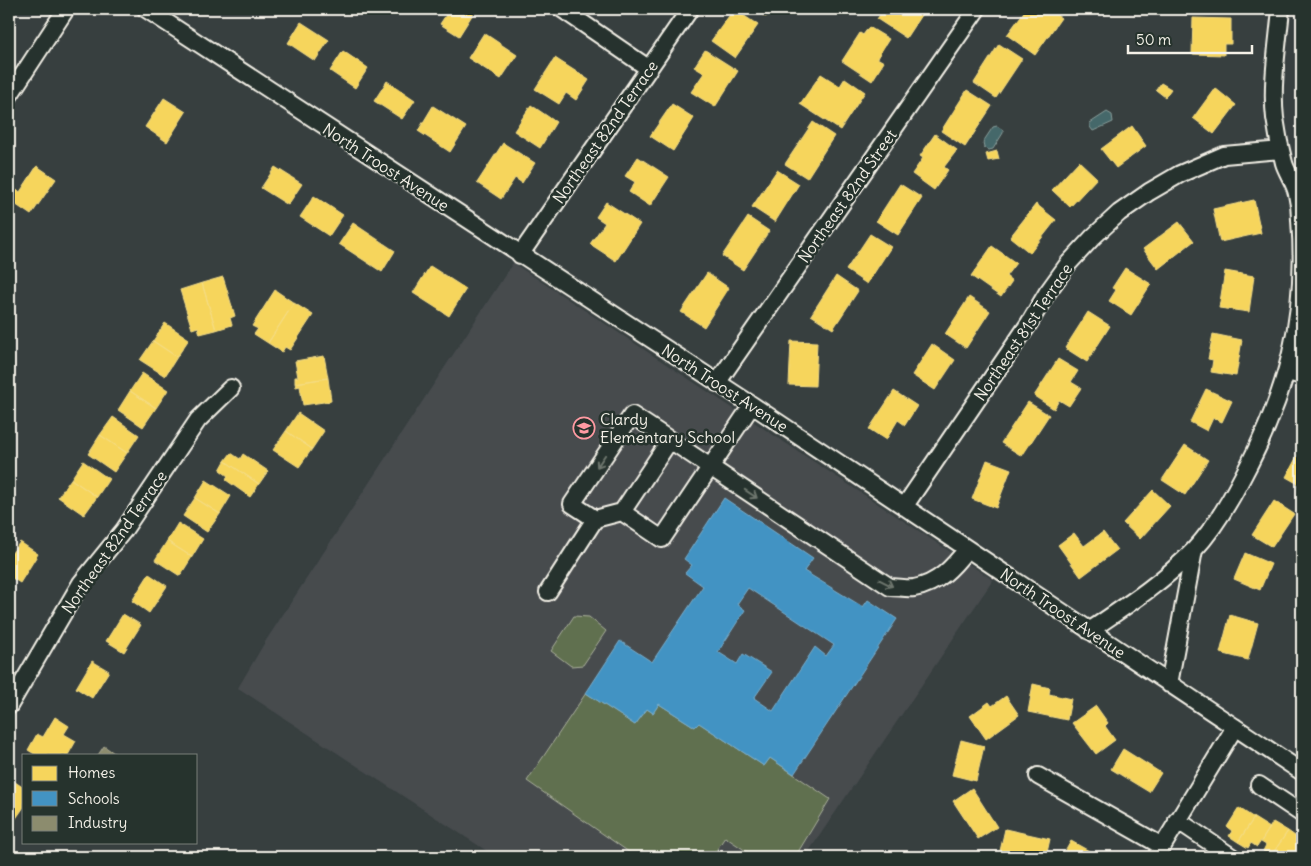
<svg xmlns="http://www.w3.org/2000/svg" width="1311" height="866" font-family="Delius,sans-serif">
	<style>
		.built { fill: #474b4e }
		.green { fill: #616f50; stroke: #aab09c }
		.water { fill: #44686a; stroke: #8a9f9c }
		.homes { fill: #f6d55c; stroke: #f5dd86 }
		.schools { fill: #4393c3; stroke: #78afce; fill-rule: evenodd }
		.industry { fill: #8c8c6e; stroke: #abaa93 }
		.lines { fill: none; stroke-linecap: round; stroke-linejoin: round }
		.minor-casing { stroke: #f4f1e8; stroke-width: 20 }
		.minor { stroke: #26332d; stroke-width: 16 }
		.oneway { stroke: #6e766e }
		.labels { text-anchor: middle; stroke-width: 5; stroke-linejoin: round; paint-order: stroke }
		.street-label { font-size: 16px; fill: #f4f1e8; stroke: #26332d }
		.poi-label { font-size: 16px; fill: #f4f1e8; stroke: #26332d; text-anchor: start }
	</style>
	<rect width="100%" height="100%" fill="#373f3f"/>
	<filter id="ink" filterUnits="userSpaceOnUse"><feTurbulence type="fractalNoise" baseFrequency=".02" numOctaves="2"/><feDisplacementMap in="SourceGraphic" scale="10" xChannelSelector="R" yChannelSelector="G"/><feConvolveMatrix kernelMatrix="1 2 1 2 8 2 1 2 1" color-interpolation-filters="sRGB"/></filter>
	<g filter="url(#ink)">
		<path class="built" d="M 513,263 L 993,580 L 805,857 L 496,857 L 238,688 L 265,642 Z"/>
		<path class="green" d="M 574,616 L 589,617 L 606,631 L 583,665 L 571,666 L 551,651 Z
			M 586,693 L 635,725 L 647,709 L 653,713 L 659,704 L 695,727 L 699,723 L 764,766 L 770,758 L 830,799 L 795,857 L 755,857 L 725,837 L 712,857 L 636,857 L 527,781 Z"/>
		<path class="water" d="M 1107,112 L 1112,115 L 1113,122 L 1093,131 L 1090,127 L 1090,123 Z
			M 997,126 L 1003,130 L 1003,133 L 993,149 L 989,150 L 984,147 L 983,142 L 993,127 Z"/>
		<path class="homes" d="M 437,9 L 476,9 L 459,36 L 440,24 L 446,15 Z
			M 734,9 L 758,25 L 735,58 L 711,41 Z
			M 753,9 L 771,9 L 766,17 Z
			M 884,9 L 925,9 L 906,38 L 877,19 Z
			M 1026,9 L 1048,9 L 1061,18 L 1035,55 L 1007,35 Z
			M 1193,18 L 1231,19 L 1231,44 L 1224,44 L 1224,55 L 1192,54 Z
			M 301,22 L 329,40 L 315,61 L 288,43 Z
			M 869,27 L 889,39 L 877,58 L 884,62 L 872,81 L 842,61 L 860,33 L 863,35 Z
			M 484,33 L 517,55 L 501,79 L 468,58 Z
			M 999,44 L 1022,59 L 996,98 L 974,83 Z
			M 705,50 L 738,71 L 715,107 L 691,92 L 704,73 L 694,67 Z
			M 343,51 L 368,68 L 355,88 L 330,71 Z
			M 555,58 L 589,80 L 576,100 L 566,93 L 559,104 L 535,89 Z
			M 821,74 L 840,86 L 845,78 L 865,92 L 840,130 L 800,104 Z
			M 387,81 L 415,100 L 402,119 L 374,101 Z
			M 1161,83 L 1171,89 L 1165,97 L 1156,90 Z
			M 1215,88 L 1236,105 L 1214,134 L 1193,118 Z
			M 967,90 L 992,106 L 965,147 L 941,131 Z
			M 164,98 L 186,112 L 167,142 L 145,127 Z
			M 672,104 L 694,118 L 673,151 L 650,136 Z
			M 531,105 L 556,122 L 540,148 L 514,131 Z
			M 433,106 L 466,127 L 450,152 L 418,131 Z
			M 813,122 L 834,136 L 807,178 L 785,164 Z
			M 1132,126 L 1146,146 L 1116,168 L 1101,149 Z
			M 935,134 L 957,150 L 944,167 L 948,170 L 934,190 L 912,174 L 923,158 L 920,156 Z
			M 503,143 L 535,163 L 522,183 L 515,178 L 501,199 L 477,183 Z
			M 997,151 L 999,159 L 988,161 L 986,154 Z
			M 638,157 L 669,177 L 650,206 L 629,192 L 635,182 L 625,176 Z
			M 1079,161 L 1097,178 L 1070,207 L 1052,190 Z
			M 37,166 L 56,179 L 31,215 L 9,200 L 16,190 L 20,192 Z
			M 275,167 L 302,184 L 288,205 L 261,188 Z
			M 777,170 L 799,184 L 775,222 L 752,207 Z
			M 900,184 L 922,198 L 898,235 L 876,221 Z
			M 314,196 L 343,215 L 329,236 L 300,217 Z
			M 1254,200 L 1261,233 L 1220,242 L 1213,209 Z
			M 606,202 L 640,224 L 616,261 L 590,244 L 605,223 L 596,217 Z
			M 1036,204 L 1056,220 L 1030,253 L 1010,237 Z
			M 748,217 L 769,231 L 743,270 L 722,256 Z
			M 1179,222 L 1194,241 L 1158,269 L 1143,249 Z
			M 353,223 L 395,251 L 382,272 L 339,244 Z
			M 870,234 L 891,247 L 867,284 L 846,270 Z
			M 992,246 L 1016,263 L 1006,276 L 1012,281 L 1001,297 L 971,276 Z
			M 430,266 L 466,289 L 449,316 L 413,293 Z
			M 1125,268 L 1151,284 L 1131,315 L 1109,301 L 1116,290 L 1112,288 Z
			M 1225,271 L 1254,276 L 1249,312 L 1219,308 Z
			M 707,273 L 729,288 L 704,327 L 681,312 Z
			M 836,276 L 858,291 L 833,329 L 811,315 Z
			M 223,277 L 235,316 L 230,318 L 232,325 L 216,330 L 202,283 Z
			M 202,283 L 216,330 L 200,334 L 198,327 L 192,329 L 180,290 Z
			M 275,290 L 294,303 L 268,343 L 254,334 L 258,329 L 252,326 Z
			M 969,297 L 990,311 L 966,348 L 945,334 Z
			M 294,303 L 313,315 L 290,350 L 285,347 L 282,352 L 268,343 Z
			M 1088,312 L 1110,326 L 1087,362 L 1065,348 Z
			M 165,323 L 189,339 L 177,357 L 153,341 Z
			M 1213,334 L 1242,340 L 1236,376 L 1211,372 L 1213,360 L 1208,359 Z
			M 153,341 L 177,357 L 165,376 L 140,360 Z
			M 791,341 L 817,342 L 815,386 L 789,385 Z
			M 932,344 L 955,360 L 935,390 L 912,375 Z
			M 324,356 L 328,378 L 295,383 L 295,377 L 298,377 L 295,361 Z
			M 1058,359 L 1078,371 L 1071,382 L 1081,388 L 1069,406 L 1059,400 L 1054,409 L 1034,396 Z
			M 142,373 L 168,390 L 156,408 L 130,391 Z
			M 328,378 L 331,401 L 303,405 L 300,386 L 296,387 L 295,383 Z
			M 1206,389 L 1232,401 L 1222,422 L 1213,418 L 1207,431 L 1190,422 Z
			M 130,391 L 156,408 L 143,427 L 118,410 Z
			M 894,391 L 917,406 L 905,425 L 898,420 L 886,440 L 869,429 Z
			M 1028,402 L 1049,415 L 1022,456 L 1001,443 Z
			M 298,413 L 324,431 L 312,449 L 286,431 Z
			M 113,417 L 139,435 L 127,453 L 100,435 Z
			M 286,431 L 312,449 L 299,467 L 273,450 Z
			M 100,435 L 127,453 L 114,472 L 88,454 Z
			M 1185,445 L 1208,460 L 1185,495 L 1162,480 Z
			M 1302,447 L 1302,486 L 1286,477 Z
			M 231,453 L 240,459 L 243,454 L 268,471 L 259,484 L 225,461 Z
			M 987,460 L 1011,469 L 996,508 L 972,499 Z
			M 83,461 L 109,479 L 97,497 L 71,479 Z
			M 225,461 L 259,484 L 250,497 L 226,480 L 228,476 L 220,470 Z
			M 71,479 L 97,497 L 84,515 L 58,497 Z
			M 206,480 L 231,496 L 220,514 L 195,498 Z
			M 1153,490 L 1170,506 L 1140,539 L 1123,523 Z
			M 195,498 L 220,514 L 207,532 L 183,516 Z
			M 1274,501 L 1294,514 L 1272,547 L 1252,535 Z
			M 178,523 L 203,539 L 192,557 L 167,541 Z
			M 1103,532 L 1117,550 L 1081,577 L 1058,545 L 1074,533 L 1084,546 Z
			M 167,541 L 192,557 L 180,576 L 155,560 Z
			M 20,542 L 38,554 L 20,583 L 9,576 L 9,557 Z
			M 1245,553 L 1271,564 L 1260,590 L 1234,579 Z
			M 149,574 L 167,586 L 149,613 L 132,601 Z
			M 123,614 L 141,625 L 124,652 L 106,641 Z
			M 1230,615 L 1258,623 L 1248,660 L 1220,653 Z
			M 92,661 L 109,671 L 92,698 L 76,688 Z
			M 1033,684 L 1050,688 L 1049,694 L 1071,699 L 1067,720 L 1028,712 Z
			M 1006,696 L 1019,715 L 986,739 L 970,716 L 989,702 L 992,706 Z
			M 1096,706 L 1108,723 L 1105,726 L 1115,740 L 1096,754 L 1072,723 Z
			M 55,717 L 69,726 L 64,734 L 76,741 L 68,755 L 36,755 L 28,750 L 37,734 L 43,737 Z
			M 961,740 L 984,746 L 976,781 L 952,775 Z
			M 1123,749 L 1161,773 L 1149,792 L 1111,769 Z
			M 12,780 L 24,788 L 24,807 L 12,824 L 9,822 L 9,786 Z
			M 972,788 L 997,827 L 978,839 L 953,801 Z
			M 1239,808 L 1254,818 L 1238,842 L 1229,836 L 1232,831 L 1227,827 Z
			M 1254,818 L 1270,828 L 1257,847 L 1251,843 L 1248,848 L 1238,842 Z
			M 1273,822 L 1288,831 L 1271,856 L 1263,851 L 1266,845 L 1261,842 Z
			M 1005,829 L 1050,839 L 1046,857 L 1007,857 L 1008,853 L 1000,851 Z
			M 1288,831 L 1302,841 L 1302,845 L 1294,857 L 1273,857 L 1271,856 Z
			M 1071,841 L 1100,857 L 1062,857 Z"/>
		<path class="schools" d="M 724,498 L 813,558 L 804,571 L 863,607 L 868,600 L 897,619 L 794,774 L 770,758 L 764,766 L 699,723 L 695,727 L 659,704 L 653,713 L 647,709 L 635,725 L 586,693 L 620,641 L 652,662 L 703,586 L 685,573 L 692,565 L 684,559 ZM 748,588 L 834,645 L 826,656 L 815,647 L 773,711 L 754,698 L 772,672 L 743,654 L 737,664 L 718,652 L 745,610 L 737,604 Z"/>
		<path class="industry" d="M 104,746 L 117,755 L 98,755 Z"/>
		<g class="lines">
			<g class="minor-casing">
				<path id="minor" d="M 146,9 L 752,405 L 1302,772
					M 562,9 L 648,68
					M 9,96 L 66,9
					M 520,255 L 690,9
					M 1288,372 L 1302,376
					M 717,383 L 977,9
					M 752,405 L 662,539 L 622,512 L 670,440 L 890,587 C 898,587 907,589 914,588 C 938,584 953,567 967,549
					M 904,507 L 1028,325 L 1047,293 L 1068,264 L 1093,237 L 1119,213 L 1149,192 L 1180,174 L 1224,155 L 1281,150
					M 622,512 L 595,519 L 572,504 L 632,415 L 670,440
					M 548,592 L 595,519
					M 1089,631 C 1126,606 1163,582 1194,550 C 1214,529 1229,503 1242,478 C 1287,394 1308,316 1300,220 C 1300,212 1299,202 1297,194 C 1295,183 1287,173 1284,163 C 1280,148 1277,133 1275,118 C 1271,85 1278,42 1281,9
					M 1169,684 L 1194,550
					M 9,706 L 81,583 L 124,530 L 198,420 L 231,388
					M 1038,776 L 1162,846
					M 1259,785 L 1302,814
					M 1177,820 L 1232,857
					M 1156,857 L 1235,727"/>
			</g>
			<use href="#minor" class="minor"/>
		</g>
		<defs><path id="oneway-shaft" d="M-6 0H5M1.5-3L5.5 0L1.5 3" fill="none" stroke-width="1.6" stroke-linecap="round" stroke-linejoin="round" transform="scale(1.25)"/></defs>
		<g class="oneway">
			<use href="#oneway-shaft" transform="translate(601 461) rotate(124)"/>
			<use href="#oneway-shaft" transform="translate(751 494) rotate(34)"/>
			<use href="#oneway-shaft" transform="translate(886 583) rotate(27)"/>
		</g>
	</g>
	<defs>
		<g id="school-ring" transform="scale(1.125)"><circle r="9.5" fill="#26332d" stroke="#ff9aa2" stroke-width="1.5"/><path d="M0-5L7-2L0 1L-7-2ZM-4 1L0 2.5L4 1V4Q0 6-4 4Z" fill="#ff9aa2"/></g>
	</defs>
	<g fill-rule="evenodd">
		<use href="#school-ring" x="584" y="428"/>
	</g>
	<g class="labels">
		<g class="street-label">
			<text transform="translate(605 132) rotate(-55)" y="6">Northeast 82nd Terrace</text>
			<text transform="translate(386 167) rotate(33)" y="6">North Troost Avenue</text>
			<text transform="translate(847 196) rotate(-55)" y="6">Northeast 82nd Street</text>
			<text transform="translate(1023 332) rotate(-56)" y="6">Northeast 81st Terrace</text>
			<text transform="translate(725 388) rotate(33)" y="6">North Troost Avenue</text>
			<text transform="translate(114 542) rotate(-55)" y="6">Northeast 82nd Terrace</text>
			<text transform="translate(1063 613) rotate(34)" y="6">North Troost Avenue</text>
		</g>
		<g class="poi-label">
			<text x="600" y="425">Clardy<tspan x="600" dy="18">Elementary School</tspan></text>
		</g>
	</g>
	<rect width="1311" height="866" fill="none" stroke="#26332d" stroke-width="30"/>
	<rect x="15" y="15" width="1281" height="836" fill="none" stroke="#f4f1e8" stroke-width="2" filter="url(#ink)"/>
	<rect x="22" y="754" width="175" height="90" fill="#26332d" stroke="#787f78"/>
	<rect x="32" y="766" width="25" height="15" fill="#f6d55c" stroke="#787f78"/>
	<text x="68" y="778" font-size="15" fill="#f4f1e8">Homes</text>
	<rect x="32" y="791" width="25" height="15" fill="#4393c3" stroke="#787f78"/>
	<text x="68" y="804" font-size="15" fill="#f4f1e8">Schools</text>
	<rect x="32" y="816" width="25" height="15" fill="#8c8c6e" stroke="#787f78"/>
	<text x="68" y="828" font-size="15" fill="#f4f1e8">Industry</text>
	<path d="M1128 45v8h124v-8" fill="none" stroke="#f4f1e8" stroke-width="2.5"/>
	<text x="1136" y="45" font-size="15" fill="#f4f1e8" stroke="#26332d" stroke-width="4" paint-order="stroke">50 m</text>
</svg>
